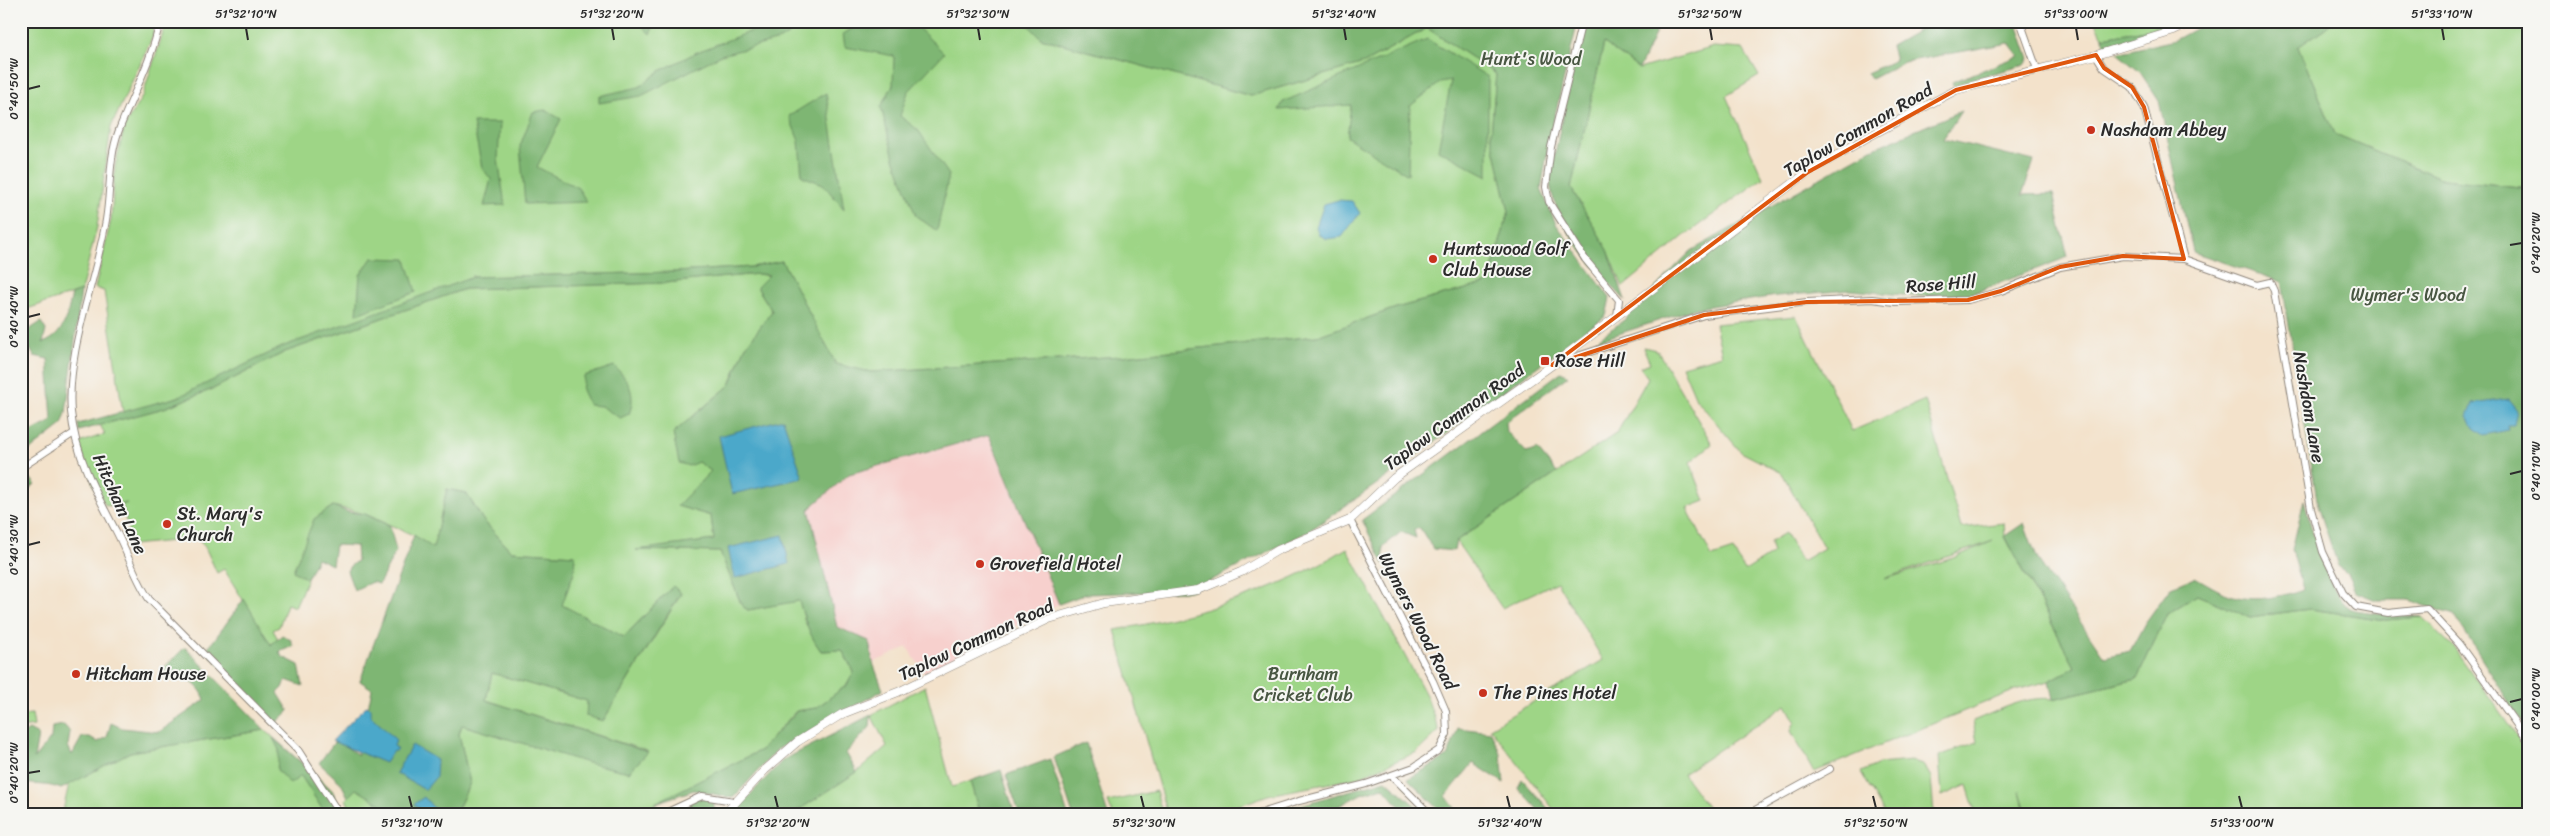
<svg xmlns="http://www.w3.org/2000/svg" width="2550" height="836" font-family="Sriracha,sans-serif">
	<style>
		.built { fill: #f7d0cd }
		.green { fill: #9ed586; stroke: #648058; fill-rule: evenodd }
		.forest { fill: #7eb673; stroke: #54704f }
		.water { fill: #4ba8ca; stroke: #3b6a7a }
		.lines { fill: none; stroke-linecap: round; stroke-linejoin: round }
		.minor-casing { stroke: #8f867b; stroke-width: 8 }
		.tertiary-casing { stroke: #8f867b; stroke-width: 9 }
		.minor { stroke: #fff; stroke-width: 6 }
		.tertiary { stroke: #fff; stroke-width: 8 }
		.marked { fill: none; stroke: #df570e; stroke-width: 4; stroke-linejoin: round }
		.ticks { fill: none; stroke: #2b2b2b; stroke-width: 2 }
		.poi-dot { fill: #c8321e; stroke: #f6f6f2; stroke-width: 2 }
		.labels { text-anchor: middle; stroke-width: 4; stroke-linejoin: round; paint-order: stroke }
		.park-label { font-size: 18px; fill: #485642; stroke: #f6f6f2 }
		.street-label { font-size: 18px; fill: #2b2b2b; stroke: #f6f6f2 }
		.poi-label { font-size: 18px; fill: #2b2b2b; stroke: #f6f6f2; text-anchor: start }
		.neatline { fill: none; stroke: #2b2b2b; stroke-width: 2 }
		.ticks-label { font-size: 12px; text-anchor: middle; fill: #2b2b2b }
	</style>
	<rect width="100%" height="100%" fill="#f6f6f2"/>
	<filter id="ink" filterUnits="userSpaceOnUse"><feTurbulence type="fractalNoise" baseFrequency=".02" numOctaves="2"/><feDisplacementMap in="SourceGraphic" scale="10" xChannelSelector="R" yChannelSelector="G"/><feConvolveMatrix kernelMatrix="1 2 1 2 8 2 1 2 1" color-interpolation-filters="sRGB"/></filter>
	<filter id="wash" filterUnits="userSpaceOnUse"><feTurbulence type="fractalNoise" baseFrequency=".0096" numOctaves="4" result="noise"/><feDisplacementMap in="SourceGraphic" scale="20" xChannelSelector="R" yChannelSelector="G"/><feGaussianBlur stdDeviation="1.12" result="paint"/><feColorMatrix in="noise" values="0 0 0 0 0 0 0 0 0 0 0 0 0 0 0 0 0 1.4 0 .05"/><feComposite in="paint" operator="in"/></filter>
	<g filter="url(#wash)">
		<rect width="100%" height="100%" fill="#f3e2cb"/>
		<path class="built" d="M 989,435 L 1059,604 L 924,672 L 907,647 L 873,663 L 869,641 L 837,627 L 809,509 L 849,474 Z"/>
		<path class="green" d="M 21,21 L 154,21 L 153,36 L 111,127 L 97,227 L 81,291 L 21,311 Z
			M 165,21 L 1024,21 L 1041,38 L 1251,96 L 1364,63 L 1427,28 L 1496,74 L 1491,135 L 1509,211 L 1488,283 L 1396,308 L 1317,336 L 1122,356 L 871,372 L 836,365 L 782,261 L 752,267 L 676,272 L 473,277 L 472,275 L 472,278 L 367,317 L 178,397 L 123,413 L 104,291 L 95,288 L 111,220 L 115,166 L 125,125 L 142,97 L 162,36 Z
			M 2095,21 L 2177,21 L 2169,26 L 2103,37 Z
			M 2335,21 L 2529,21 L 2529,188 L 2443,179 L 2335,134 L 2298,47 Z
			M 1604,43 L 1639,69 L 1714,47 L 1743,49 L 1759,76 L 1726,96 L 1763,178 L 1684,236 L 1623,287 L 1608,250 L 1571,188 Z
			M 758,274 L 769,276 L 757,287 L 772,311 L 745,348 L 730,385 L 673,433 L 676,446 L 711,471 L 678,506 L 711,516 L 714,540 L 641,550 L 720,552 L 742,606 L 748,610 L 799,600 L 805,622 L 821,651 L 842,650 L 854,672 L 847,685 L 816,708 L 796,711 L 761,750 L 634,815 L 455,815 L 470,783 L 459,734 L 462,725 L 629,772 L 647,751 L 486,700 L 492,673 L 587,701 L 603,721 L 681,594 L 673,586 L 624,637 L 561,605 L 574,572 L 575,555 L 511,551 L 483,520 L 466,493 L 447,489 L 433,549 L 413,535 L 365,514 L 333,506 L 315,519 L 293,571 L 307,579 L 295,607 L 287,604 L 279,627 L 273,630 L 278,639 L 276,642 L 270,644 L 224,569 L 217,573 L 205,547 L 192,534 L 173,541 L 132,545 L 122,505 L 127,503 L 106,506 L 94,487 L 79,443 L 105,434 L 100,425 L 164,408 L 213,389 L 285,352 L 465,289 L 665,283 Z
			M 1796,316 L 1852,431 L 1925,400 L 1961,528 L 2004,523 L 2005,537 L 2075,667 L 2049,681 L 2016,690 L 1814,772 L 1791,731 L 1795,721 L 1786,705 L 1683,774 L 1713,815 L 1558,815 L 1490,728 L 1603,660 L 1557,582 L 1502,608 L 1456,541 L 1617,433 L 1648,378 L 1640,367 L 1650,363 L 1643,347 L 1657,350 L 1712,444 L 1690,462 L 1705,501 L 1687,508 L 1712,557 L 1733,550 L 1745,571 L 1773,553 L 1770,542 L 1785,533 L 1802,561 L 1824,548 L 1782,473 L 1741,452 L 1696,399 L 1682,366 L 1722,355 L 1715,324 ZM 1993,541 L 1953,558 L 1885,579 L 1886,578 Z
			M 1347,548 L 1426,695 L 1439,731 L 1417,752 L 1357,778 L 1268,795 L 1212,815 L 1167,815 L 1115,630 C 1196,616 1277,592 1347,548 Z
			M 2197,595 L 2250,617 L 2310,609 L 2386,620 L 2422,617 L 2454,648 L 2529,754 L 2529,815 L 2027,815 L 2020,791 L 2026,815 L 1967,815 L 1975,811 L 1967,785 L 1942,796 L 1939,756 L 1977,742 L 1973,721 C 1998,711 2026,695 2053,699 L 2137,679 L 2167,614 Z
			M 925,686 L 952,787 L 970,781 L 980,815 L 791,815 L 857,772 L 887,746 L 871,715 Z
			M 32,714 L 34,726 L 21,728 L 21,715 Z
			M 265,730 L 332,790 L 343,815 L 62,815 L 69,784 L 130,752 Z
			M 1911,761 L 1923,764 L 1931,777 L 1934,815 L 1882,815 L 1884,813 L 1861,772 L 1879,764 Z
			M 356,788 L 399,815 L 353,815 L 346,799 Z
			M 1156,791 L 1163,815 L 1113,815 L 1108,802 Z"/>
		<path class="forest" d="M 642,21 L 653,21 L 654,26 L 650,34 L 644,28 Z
			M 786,21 L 809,21 L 780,40 L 721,55 L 641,96 L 599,103 L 599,96 L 639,87 L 660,71 L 697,52 L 759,28 Z
			M 866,21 L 911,21 L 944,53 L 908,92 L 900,116 L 918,130 L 949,175 L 937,231 L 916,216 L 894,158 L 881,107 L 893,85 L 894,56 L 845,47 L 843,34 Z
			M 1024,21 L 1578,21 L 1551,131 L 1541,189 L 1556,224 L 1610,298 L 1606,316 L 1387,477 L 1309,531 L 1190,591 L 1086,594 L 1059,604 L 989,435 L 849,474 L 809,509 L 837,627 L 869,641 L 873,663 L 883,690 L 778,749 L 733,798 L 694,790 L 655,803 L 761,750 L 797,711 L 816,708 L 847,685 L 854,672 L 842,650 L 821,651 C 809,635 805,620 799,601 L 748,610 L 742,606 L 720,552 L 636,550 L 714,540 L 711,516 L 677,506 L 711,471 L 698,462 L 689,466 L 679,463 L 673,433 L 730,385 L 745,348 L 772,311 L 757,287 L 769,275 L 758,274 L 665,283 L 465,289 L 285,352 L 213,389 L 164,408 L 79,431 L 78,424 L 178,397 L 284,346 L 473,277 L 676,272 L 752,267 L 782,261 L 836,364 L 871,372 L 1122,356 L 1317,336 L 1396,308 L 1488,283 L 1509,211 L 1491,135 L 1496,74 L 1427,28 L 1364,63 L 1251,96 L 1041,38 Z
			M 1586,21 L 1661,21 L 1639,69 L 1604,43 L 1571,188 L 1608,250 L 1625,300 C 1596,269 1560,233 1551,189 C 1548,175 1554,159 1557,144 C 1565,103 1575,62 1586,21 Z
			M 1929,21 L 2016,21 L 2029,59 L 2025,65 L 1972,79 L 1954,87 L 1952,82 L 2019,56 L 2009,43 L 1904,62 L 1871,79 L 1867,73 L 1895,60 L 1891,46 L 1923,28 Z
			M 2177,21 L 2183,21 L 2173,27 L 2104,46 L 2103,37 L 2168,26 Z
			M 2210,21 L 2335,21 L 2298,47 L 2335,134 L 2443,179 L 2529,188 L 2529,732 L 2454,615 L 2408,600 L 2376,600 L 2356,592 L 2347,573 L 2338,566 L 2318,506 L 2282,282 L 2193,252 L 2159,101 L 2140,72 L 2117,53 L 2175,40 Z
			M 1427,39 L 1488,77 L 1488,176 L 1438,150 L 1451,81 L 1440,83 L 1410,106 L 1408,175 L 1347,137 L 1351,105 L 1279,110 L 1283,102 Z
			M 826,93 L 844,209 L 823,184 L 802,176 L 799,141 L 789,116 Z
			M 545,110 L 561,119 L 537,167 L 578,188 L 587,202 L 525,204 L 520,146 L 533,112 Z
			M 1961,111 L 1943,139 L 2034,161 L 2022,195 L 2053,194 L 2068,257 L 1966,296 L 1913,296 L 1851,290 L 1777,296 L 1697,308 L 1594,342 L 1624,320 L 1691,251 L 1872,149 Z
			M 473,123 L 500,123 L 498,159 L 505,205 L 484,206 L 491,179 L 482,168 Z
			M 372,258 L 406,259 L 416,292 L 357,314 L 360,275 Z
			M 81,291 L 66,413 L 62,425 L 21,457 L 21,437 L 52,421 L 48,359 L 34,356 L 28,345 L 27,331 L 41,322 L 46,330 L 43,343 C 65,335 67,315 72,294 Z
			M 614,366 C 628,379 637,394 629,414 L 620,418 L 601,406 L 589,405 L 582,390 L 584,376 Z
			M 1561,372 L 1568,376 L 1506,422 L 1507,432 L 1527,453 L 1537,449 L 1557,473 L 1456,541 L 1454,551 L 1433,549 L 1420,528 L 1414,530 L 1416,538 L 1401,532 L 1383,547 L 1384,564 L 1362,520 Z
			M 27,474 L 35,484 L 21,497 L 21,477 Z
			M 447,489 L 466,493 L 483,520 L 511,551 L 575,555 L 574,572 L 562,605 L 624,637 L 673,586 L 681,593 L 603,721 L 586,716 L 587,701 L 492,673 L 486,700 L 648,752 L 629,772 L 588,763 L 462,725 L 459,734 L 470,783 L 455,815 L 399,815 L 356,789 L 348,797 L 341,783 L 319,763 L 336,740 L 358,755 L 372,689 L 360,681 L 414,535 L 433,548 Z
			M 2304,500 C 2311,526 2327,594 2350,608 C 2357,613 2409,615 2422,617 L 2386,620 L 2310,609 L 2250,617 L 2197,595 L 2167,614 L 2137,679 L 2053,699 L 2049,681 L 2075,667 L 2005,536 L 2024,523 L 2037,558 L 2104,657 L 2130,651 L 2145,623 L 2171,587 L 2195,577 C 2206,583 2218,591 2230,595 C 2254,603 2281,597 2303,589 L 2292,550 Z
			M 333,506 L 348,512 L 365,514 L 390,526 L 396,551 L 379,584 L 372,582 L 354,590 L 347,571 L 350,566 L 357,561 L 356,546 L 335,545 L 332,565 L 317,558 L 307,579 L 293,571 L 314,519 Z
			M 244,599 L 271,645 L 282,635 L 291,640 L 293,646 L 279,652 L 283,657 L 299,665 L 303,686 L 286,680 L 283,688 L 278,693 L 289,711 L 276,723 L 206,651 Z
			M 185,647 L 265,730 L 130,752 L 61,789 C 48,783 35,786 21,782 L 21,735 L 29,730 L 38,735 L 34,759 L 51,738 L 52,727 L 64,725 L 70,732 L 68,746 L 72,755 L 82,737 L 90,737 L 98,742 L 107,737 L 111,723 L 122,728 L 159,732 L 205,700 C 200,682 178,673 160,672 Z
			M 871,715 L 870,727 L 846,753 L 857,772 L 791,815 L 731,815 L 783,760 Z
			M 1458,728 L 1491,732 L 1501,755 L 1504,783 L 1473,763 L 1446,796 L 1460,815 L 1445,815 L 1408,779 L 1448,756 Z
			M 273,738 L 332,790 L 343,815 L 326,815 L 301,776 L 290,784 L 277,770 L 279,750 Z
			M 1086,743 L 1108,815 L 1073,815 L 1054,757 Z
			M 1050,759 L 1068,815 L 1020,815 L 1006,775 Z
			M 1001,770 L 1015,815 L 980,815 L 970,781 Z
			M 1522,779 L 1554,815 L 1543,815 L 1518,788 Z
			M 1386,780 L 1426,815 L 1399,815 L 1403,810 L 1383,787 L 1361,794 L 1337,807 L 1348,815 L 1267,815 Z
			M 701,797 L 714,800 L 714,809 L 718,815 L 645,815 Z"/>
		<path class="water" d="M 1338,200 L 1352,201 L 1360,213 L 1342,237 L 1327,239 L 1319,235 L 1316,227 L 1324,204 Z
			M 2508,399 L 2517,410 L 2514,425 L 2508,425 L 2509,430 L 2484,435 L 2474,428 L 2468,417 L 2473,404 Z
			M 783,419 L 803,478 L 732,494 L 719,436 Z
			M 783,535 L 789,564 L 735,578 L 728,548 Z
			M 366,706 L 371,708 L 371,716 L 396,740 L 394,746 L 397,748 L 396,751 L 393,751 L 385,763 L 332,741 Z
			M 412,745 L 437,760 L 436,777 L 425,790 L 396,773 Z
			M 424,797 L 439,814 L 429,815 L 414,804 Z"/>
	</g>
	<g filter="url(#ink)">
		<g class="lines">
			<g class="minor-casing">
				<path id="minor" d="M 160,21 C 152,60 133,94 119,130 C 108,159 111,190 106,220 C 96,280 66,352 71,412 C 75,455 97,495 116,531 C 128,554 135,578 149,599 L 298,750 L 340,815
					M 1582,21 L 1551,147 L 1546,187 L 1549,202 L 1585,259 L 1619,300 L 1617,316
					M 2020,21 L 2037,69
					M 2096,55 L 2104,68 L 2132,87 L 2144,107 L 2184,259 L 2257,285 L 2270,282 L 2274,291 L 2311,509 L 2323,552 L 2343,593 L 2356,607 L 2388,613 L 2427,609 L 2459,644 L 2529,742
					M 1556,363 L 1704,315 L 1807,302 L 1872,299 L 1895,302 L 1968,300 L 2001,291 L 2060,267 L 2123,256 L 2184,259
					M 21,468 L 74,433
					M 1392,776 L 1431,815
					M 661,815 L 702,796 L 734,801
					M 1255,815 L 1299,801 L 1366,784 L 1414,767 L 1439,750 L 1447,734 L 1446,711 L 1433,681 L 1350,520
					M 1746,815 L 1830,769"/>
			</g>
			<g class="tertiary-casing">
				<path id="tertiary" d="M 724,815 L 765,770 L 797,742 L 842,714 L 898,692 L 1049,619 L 1104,603 L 1198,590 L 1241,572 L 1278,550 L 1350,520 L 1394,478 L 1552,365 L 1808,172 L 1866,138 L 1956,90 L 2096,55 L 2174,31 L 2195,21"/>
			</g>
			<use href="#minor" class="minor"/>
			<use href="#tertiary" class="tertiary"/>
		</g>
	</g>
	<path class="marked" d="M 2096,55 L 2104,68 L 2132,87 L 2144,107 L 2184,259 L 2123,256 L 2060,267 L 2001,291 L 1968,300 L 1807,302 L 1704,315 L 1552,365 L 1808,172 L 1956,90 Z"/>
	<path class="ticks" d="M 246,28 L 248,40M 612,28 L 614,40M 978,28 L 980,40M 1344,28 L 1346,40M 1710,28 L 1712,40M 2076,28 L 2078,40M 2442,28 L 2444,40M 28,89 L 40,86M 2510,245 L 2522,243M 28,317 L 40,314M 2510,474 L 2522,471M 28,545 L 40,542M 2510,702 L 2522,699M 28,773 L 40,771M 409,796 L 412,808M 775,796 L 778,808M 1141,796 L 1144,808M 1507,796 L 1510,808M 1873,796 L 1876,808M 2239,796 L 2242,808"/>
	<g class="poi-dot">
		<circle cx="2091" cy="130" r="5"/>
		<circle cx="1433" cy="259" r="5"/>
		<rect x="1540" y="356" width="10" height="10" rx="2.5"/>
		<circle cx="167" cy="524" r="5"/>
		<circle cx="980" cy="564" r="5"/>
		<circle cx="76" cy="674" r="5"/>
		<circle cx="1483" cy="693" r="5"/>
	</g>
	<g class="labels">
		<g class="park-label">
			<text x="1531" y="65">Hunt's Wood</text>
			<text x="2408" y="301">Wymer's Wood</text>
			<text x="1303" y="680">Burnham<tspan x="1303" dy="21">Cricket Club</tspan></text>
		</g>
		<g class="street-label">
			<text transform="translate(1858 130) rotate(-30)" y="6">Taplow Common Road</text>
			<text transform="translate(1941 284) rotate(-4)" y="6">Rose Hill</text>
			<text transform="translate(2309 407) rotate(80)" y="6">Nashdom Lane</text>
			<text transform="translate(1454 417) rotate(-36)" y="6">Taplow Common Road</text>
			<text transform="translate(120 504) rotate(66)" y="6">Hitcham Lane</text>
			<text transform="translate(1418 621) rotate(63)" y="6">Wymers Wood Road</text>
			<text transform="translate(976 640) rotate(-25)" y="6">Taplow Common Road</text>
		</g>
		<g class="poi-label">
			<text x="2101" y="136">Nashdom Abbey</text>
			<text x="1443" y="255">Huntswood Golf<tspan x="1443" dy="21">Club House</tspan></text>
			<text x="1555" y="367">Rose Hill</text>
			<text x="177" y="520">St. Mary's<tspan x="177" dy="21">Church</tspan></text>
			<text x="990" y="570">Grovefield Hotel</text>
			<text x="86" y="680">Hitcham House</text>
			<text x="1493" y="699">The Pines Hotel</text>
		</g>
	</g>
	<rect width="2550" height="836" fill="none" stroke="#f6f6f2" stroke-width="55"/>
	<rect x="28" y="28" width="2494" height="780" class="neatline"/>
	<g class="ticks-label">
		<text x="246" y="18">51°32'10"N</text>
		<text x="612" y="18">51°32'20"N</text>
		<text x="978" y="18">51°32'30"N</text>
		<text x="1344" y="18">51°32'40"N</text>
		<text x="1710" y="18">51°32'50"N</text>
		<text x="2076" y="18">51°33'00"N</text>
		<text x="2442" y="18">51°33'10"N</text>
		<text transform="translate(14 89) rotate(-90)" y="4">0°40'50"W</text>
		<text transform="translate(2536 243) rotate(-90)" y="4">0°40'20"W</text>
		<text transform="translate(14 317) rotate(-90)" y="4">0°40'40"W</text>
		<text transform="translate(2536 471) rotate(-90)" y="4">0°40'10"W</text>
		<text transform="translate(14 545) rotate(-90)" y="4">0°40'30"W</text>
		<text transform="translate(2536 699) rotate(-90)" y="4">0°40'00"W</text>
		<text transform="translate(14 773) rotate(-90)" y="4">0°40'20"W</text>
		<text x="412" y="827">51°32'10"N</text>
		<text x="778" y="827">51°32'20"N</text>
		<text x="1144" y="827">51°32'30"N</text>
		<text x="1510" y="827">51°32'40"N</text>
		<text x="1876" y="827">51°32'50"N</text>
		<text x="2242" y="827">51°33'00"N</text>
	</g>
</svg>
